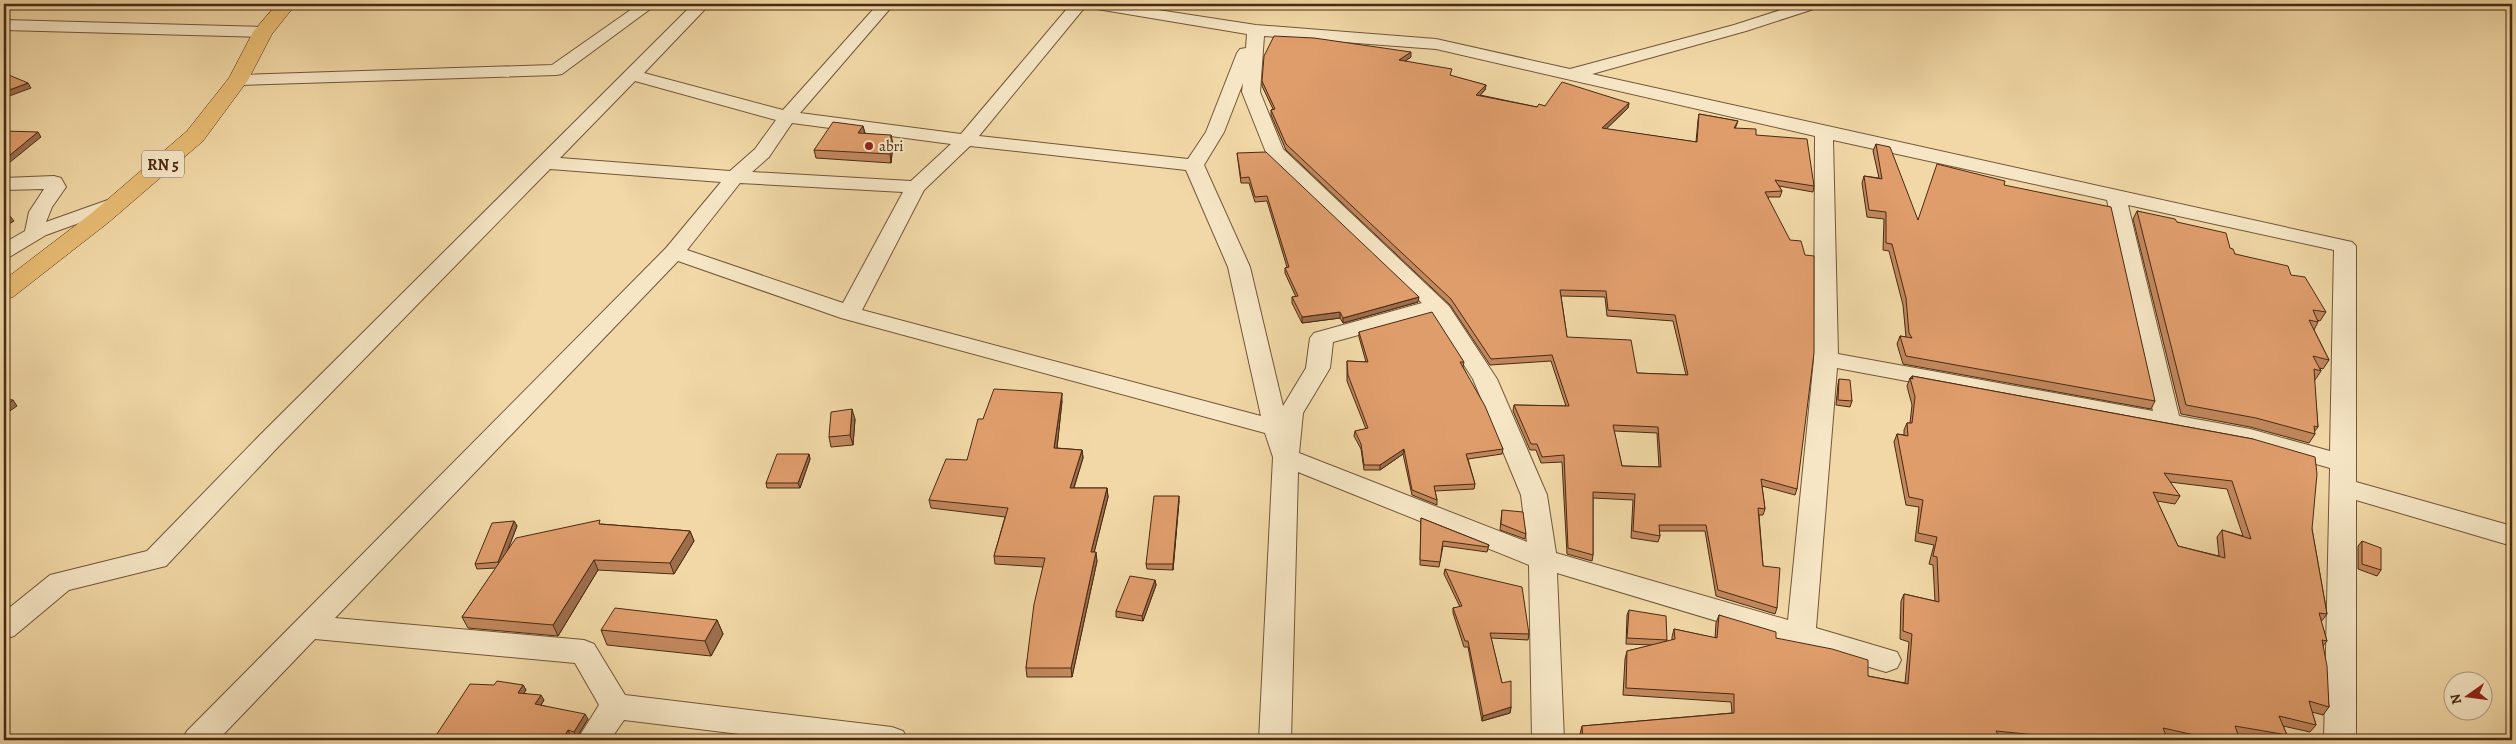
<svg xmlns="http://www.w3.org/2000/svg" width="2516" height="744" font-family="Alegreya,serif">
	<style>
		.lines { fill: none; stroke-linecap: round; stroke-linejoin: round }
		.street-casing { stroke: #735638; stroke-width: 2 }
		.primary-casing { stroke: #492a13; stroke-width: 1 }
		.street { fill: #f6e6c5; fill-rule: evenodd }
		.primary { fill: #e8bc73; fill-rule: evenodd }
		.wall { fill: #c1875d; stroke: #492a13; fill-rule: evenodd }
		.shaded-wall { fill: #9d6e4c; stroke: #492a13 }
		.building { fill: #e09d6c; stroke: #492a13; fill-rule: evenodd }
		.poi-dot { fill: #8f2418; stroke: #f6e6c5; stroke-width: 2 }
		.labels { text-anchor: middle; stroke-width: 4; stroke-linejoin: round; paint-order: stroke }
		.far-poi-label { font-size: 15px; fill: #492a13; stroke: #f6e6c5; text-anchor: start }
		.shield { fill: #f6e6c5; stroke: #7d6248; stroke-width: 1 }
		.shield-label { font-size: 16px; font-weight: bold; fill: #492a13 }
	</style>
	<rect width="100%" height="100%" fill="#f1d8a6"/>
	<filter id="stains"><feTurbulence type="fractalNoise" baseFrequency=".004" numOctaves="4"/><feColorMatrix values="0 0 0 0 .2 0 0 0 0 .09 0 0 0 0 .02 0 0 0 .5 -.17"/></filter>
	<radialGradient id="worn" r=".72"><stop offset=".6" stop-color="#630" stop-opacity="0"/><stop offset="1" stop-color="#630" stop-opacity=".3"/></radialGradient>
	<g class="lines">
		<g class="street-casing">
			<path id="street" d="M 639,4 L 657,4 L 562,74 L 556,75 L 238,85 L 232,84 L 229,80 L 232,76 L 238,75 L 552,65 Z
				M 693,4 L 710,4 L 644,73 L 783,110 L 878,4 L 894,4 L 800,113 L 961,134 L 1071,4 L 1119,4 L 1256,25 L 1436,39 L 1570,69 L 1734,25 L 1799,4 L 1822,4 L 1820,7 L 1746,31 L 1592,74 L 2352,242 L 2356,246 L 2356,482 L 2512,526 L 2512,546 L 2356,500 L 2356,740 L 2324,740 L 2330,468 L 2249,445 L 1837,368 L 1816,628 L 1897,652 L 1901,660 L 1897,668 L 1886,672 L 1557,573 L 1564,740 L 1532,740 L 1529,565 L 1298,472 L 1291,740 L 1259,740 L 1273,457 L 1265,433 L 841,318 L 678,261 L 335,618 L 584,640 L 594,644 L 625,695 L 892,727 L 903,731 L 908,740 L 789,740 L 624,720 L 610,740 L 577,740 L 599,705 L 575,663 L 315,639 L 218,740 L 182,740 L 187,731 L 666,248 L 721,182 L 550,169 L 278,447 L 166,566 L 69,590 L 14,636 L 4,639 L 4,612 L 50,575 L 147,551 L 260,435 ZM 1085,7 L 1247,34 L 1246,48 L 1240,49 L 1237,53 L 1206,132 L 1188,159 L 979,136 ZM 1264,36 L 1436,49 L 1815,136 L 1814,359 L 1788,620 L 1556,553 L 1547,495 L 1497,379 L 1449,306 L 1283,149 L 1260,92 ZM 635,81 L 776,120 L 755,149 L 730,171 L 560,158 ZM 1243,83 L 1242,92 L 1267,155 L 1422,303 L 1314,333 L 1310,338 L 1306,368 L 1283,406 L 1250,267 L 1204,165 L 1224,132 ZM 792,123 L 951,144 L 911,181 L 752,172 L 769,157 ZM 1833,140 L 2107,200 L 2153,411 L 1838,354 ZM 970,146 L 1186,170 L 1228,267 L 1261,416 L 862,310 L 924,190 ZM 740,183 L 903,192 L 843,303 L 687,250 ZM 2128,205 L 2334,250 L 2330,451 L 2250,429 L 2179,416 ZM 1432,315 L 1473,379 L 1521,495 L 1527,542 L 1299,453 L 1303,413 L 1330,368 L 1333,342 Z
				M 4,20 L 263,27 L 269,28 L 271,32 L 269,36 L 263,37 L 4,30 Z
				M 54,176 L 61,178 L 66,187 L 52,207 L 46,222 L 119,196 L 126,198 L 129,202 L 126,206 L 46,235 L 11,256 L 4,258 L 4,243 L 25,231 L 29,212 L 44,189 L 4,190 L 4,178 Z"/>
		</g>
		<g class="primary-casing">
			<path id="primary" d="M 277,4 L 296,4 L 272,34 L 248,80 L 203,141 L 109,222 L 13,297 L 4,300 L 4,280 L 93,212 L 187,131 L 229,78 L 253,32 Z"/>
		</g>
		<use href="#street" class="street"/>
		<use href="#primary" class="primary"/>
	</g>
	<path class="wall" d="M 1411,57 L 1405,61 L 1451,76 L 1486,85 L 1485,90 L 1480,95 L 1537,107 L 1545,106 L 1629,103 L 1628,108 L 1606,129 L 1696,142 L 1698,120 L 1699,114 L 1738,121 L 1735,129 L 1756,135 L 1814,186 L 1813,192 L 1779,186 L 1782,191 L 1780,197 L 1768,197 L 1797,489 L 1795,495 L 1762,486 L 1765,509 L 1763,515 L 1759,515 L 1763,566 L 1777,608 L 1775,614 L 1716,596 L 1705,531 L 1659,531 L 1660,536 L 1658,542 L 1631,538 L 1633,500 L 1593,498 L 1593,555 L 1592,561 L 1567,554 L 1562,462 L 1541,463 L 1536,450 L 1530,450 L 1513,411 L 1514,405 L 1566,406 L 1551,361 L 1490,365 L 1450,305 L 1286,150 L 1271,115 L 1271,110 L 1273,109 L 1262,86 L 1262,81 ZM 1561,296 L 1605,297 L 1607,316 L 1673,321 L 1686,375 L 1637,373 L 1567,337 ZM 1614,431 L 1657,433 L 1659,467 L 1622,466 Z
		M 863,126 L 865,133 L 893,144 L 891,163 L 816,158 L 814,150 Z
		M 1876,144 L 1918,220 L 2004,185 L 2155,401 L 2151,409 L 1903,364 L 1897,344 L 1900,336 L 1906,337 L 1903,305 L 1889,251 L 1883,250 L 1884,219 L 1867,217 L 1862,183 L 1864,176 L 1879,178 L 1873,151 Z
		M 1237,153 L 1418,302 L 1343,323 L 1340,318 L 1302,323 L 1292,303 L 1292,297 L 1296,297 L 1285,273 L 1285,268 L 1287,267 L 1267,201 L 1255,202 L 1249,183 L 1241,183 Z
		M 2137,211 L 2177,222 L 2230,248 L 2235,254 L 2291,275 L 2326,312 L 2320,321 L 2317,320 L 2318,322 L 2314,330 L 2329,360 L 2323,369 L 2320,368 L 2321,371 L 2315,380 L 2314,380 L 2318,427 L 2314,432 L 2315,434 L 2309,443 L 2250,427 L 2181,414 L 2133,219 Z
		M 1359,332 L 1464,362 L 1463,367 L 1503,449 L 1502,454 L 1468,459 L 1475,484 L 1474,489 L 1435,491 L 1437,500 L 1437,505 L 1412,495 L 1403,454 L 1380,470 L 1364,470 L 1361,449 L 1354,436 L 1355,431 L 1366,429 L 1347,381 L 1347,361 L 1366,362 L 1359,337 Z
		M 1912,376 L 2253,439 L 2312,529 L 2327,614 L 2321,622 L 2327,641 L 2323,646 L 2329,707 L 2323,715 L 2312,712 L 2316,725 L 2310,732 L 2283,726 L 2287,735 L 2283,740 L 2266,740 L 2238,735 L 2240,740 L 2178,740 L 2167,738 L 2168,740 L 1581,740 L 1580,734 L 1582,726 L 1732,713 L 1731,702 L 1623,695 L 1625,659 L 1627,651 L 1653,645 L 1626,644 L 1627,615 L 1629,610 L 1667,640 L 1666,642 L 1672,640 L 1672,637 L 1674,629 L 1715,638 L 1716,623 L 1719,615 L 1868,676 L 1905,683 L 1909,642 L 1900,639 L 1901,601 L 1904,594 L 1935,601 L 1933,565 L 1929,564 L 1934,545 L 1915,541 L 1919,507 L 1906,505 L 1894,442 L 1897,434 L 1904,435 L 1904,430 L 1907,423 L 1910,423 L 1912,405 L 1907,386 L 1910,378 L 1911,378 ZM 2170,482 L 2227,489 L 2243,536 L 2222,530 L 2217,537 L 2219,556 L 2178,546 L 2157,501 L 2175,504 L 2180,496 Z
		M 1839,379 L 1852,401 L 1850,407 L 1836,405 L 1838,384 Z
		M 1062,401 L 1057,448 L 1082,450 L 1083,458 L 1074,488 L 1107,488 L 1108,497 L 1094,552 L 1097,561 L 1072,677 L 1027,677 L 1026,668 L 1043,567 L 995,564 L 994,556 L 1005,517 L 931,508 L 929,500 L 967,460 L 983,419 Z
		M 855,419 L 853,445 L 831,447 L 829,437 Z
		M 809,454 L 810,459 L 800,488 L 767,488 L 766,483 Z
		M 1179,501 L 1173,570 L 1147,569 L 1146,564 Z
		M 1502,510 L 1526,534 L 1525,539 L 1500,530 Z
		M 1421,518 L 1489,545 L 1487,552 L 1443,546 L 1439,567 L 1420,565 Z
		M 514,521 L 517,526 L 507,552 L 601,524 L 690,531 L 694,541 L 674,574 L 598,570 L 558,636 L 468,628 L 462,617 L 496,568 L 477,569 L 475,564 Z
		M 2362,541 L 2381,570 L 2377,576 L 2358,569 L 2358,546 Z
		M 1445,569 L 1529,634 L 1528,640 L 1491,638 L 1502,683 L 1511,707 L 1510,713 L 1482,721 L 1468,647 L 1464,647 L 1453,613 L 1453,608 L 1460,607 L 1444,574 Z
		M 1155,580 L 1156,585 L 1143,621 L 1116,617 L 1116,611 Z
		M 717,620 L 723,634 L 711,656 L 607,645 L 601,630 Z
		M 494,685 L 523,685 L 526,690 L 524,693 L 544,700 L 541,705 L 588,719 L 577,737 L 571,736 Z"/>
	<path class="shaded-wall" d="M 1411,52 L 1411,57 L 1399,65 L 1399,60 Z
		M 28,83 L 31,88 L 4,98 L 4,92 Z
		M 1486,85 L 1485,90 L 1476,100 L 1476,95 Z
		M 1629,103 L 1628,108 L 1601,134 L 1602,128 Z
		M 863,126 L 865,135 L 858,133 Z
		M 38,132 L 41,137 L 4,167 L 4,160 Z
		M 891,135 L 893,144 L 891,163 L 890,154 Z
		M 10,216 L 14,221 L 4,227 L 4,220 Z
		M 1419,297 L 1418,302 L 1343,323 L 1343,318 Z
		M 1340,312 L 1340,318 L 1302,323 L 1302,317 Z
		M 1062,393 L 1062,401 L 1056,456 L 1054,448 Z
		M 13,400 L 17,406 L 4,415 L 4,407 Z
		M 852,409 L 855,419 L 853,445 L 850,435 Z
		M 1404,449 L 1403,454 L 1380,470 L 1380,465 Z
		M 1082,450 L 1083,458 L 1071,496 L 1070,488 Z
		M 809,454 L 810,459 L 800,488 L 798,483 Z
		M 1107,488 L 1108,497 L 1092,561 L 1091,552 Z
		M 1179,496 L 1179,501 L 1173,570 L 1173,564 Z
		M 514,521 L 517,526 L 501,567 L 498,562 Z
		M 690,531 L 694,541 L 674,574 L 670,563 Z
		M 1096,552 L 1097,561 L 1072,677 L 1071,668 Z
		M 594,560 L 598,570 L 558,636 L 553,625 Z
		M 1155,580 L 1156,585 L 1143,621 L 1142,616 Z
		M 717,620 L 723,634 L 711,656 L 705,641 Z
		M 523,685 L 526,690 L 520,698 L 518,693 Z
		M 541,695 L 544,700 L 538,709 L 535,704 Z
		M 1511,707 L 1510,713 L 1482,721 L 1483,716 Z
		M 585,714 L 588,719 L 577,737 L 574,732 Z
		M 568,730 L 571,736 L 568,740 L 562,740 Z"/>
	<path class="building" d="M 1274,36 L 1314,38 L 1411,52 L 1399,60 L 1452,69 L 1450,75 L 1486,85 L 1476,95 L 1537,107 L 1539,104 L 1545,106 L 1562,82 L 1629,103 L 1602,128 L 1697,142 L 1699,114 L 1738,121 L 1734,128 L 1756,129 L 1756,135 L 1807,139 L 1814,186 L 1775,180 L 1782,191 L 1765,192 L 1790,240 L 1801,241 L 1805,255 L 1814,256 L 1814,353 L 1797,489 L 1761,479 L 1765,509 L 1758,508 L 1763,566 L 1780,568 L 1777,608 L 1718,590 L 1706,525 L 1659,525 L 1660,536 L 1633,531 L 1635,494 L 1593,492 L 1593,555 L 1568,548 L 1564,455 L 1542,457 L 1537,444 L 1531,444 L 1514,405 L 1569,406 L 1552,355 L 1491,359 L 1451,299 L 1286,144 L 1271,110 L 1275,109 L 1262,81 L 1264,56 ZM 1560,290 L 1606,291 L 1608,310 L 1675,315 L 1688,375 L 1637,373 L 1631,340 L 1567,337 ZM 1613,425 L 1658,427 L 1661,467 L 1622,466 Z
		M 4,73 L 28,83 L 4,92 Z
		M 833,122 L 863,126 L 858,133 L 891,135 L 890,154 L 814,150 Z
		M 4,131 L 38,132 L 4,160 Z
		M 1876,144 L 1890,147 L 1918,220 L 1937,164 L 2005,181 L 2004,185 L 2111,207 L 2155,401 L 1906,356 L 1900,336 L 1912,338 L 1909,333 L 1906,298 L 1892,244 L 1886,243 L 1886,212 L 1869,210 L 1864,176 L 1882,179 Z
		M 1266,152 L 1419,297 L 1343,318 L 1340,312 L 1302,317 L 1292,297 L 1298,296 L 1285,268 L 1289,267 L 1267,196 L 1255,197 L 1249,177 L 1241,178 L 1237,153 Z
		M 2137,211 L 2175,219 L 2177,222 L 2226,233 L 2230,248 L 2233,249 L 2235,254 L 2288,266 L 2291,275 L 2305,277 L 2326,312 L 2313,310 L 2318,322 L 2309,320 L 2329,360 L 2313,356 L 2321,371 L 2314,369 L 2318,427 L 2314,426 L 2315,434 L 2256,418 L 2186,405 Z
		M 4,215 L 10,216 L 4,220 Z
		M 1432,312 L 1464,362 L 1460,362 L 1485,406 L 1503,449 L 1466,454 L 1475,484 L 1434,486 L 1437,500 L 1412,490 L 1404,449 L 1380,465 L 1364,465 L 1361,444 L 1355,431 L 1368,428 L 1348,375 L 1347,361 L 1368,362 L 1359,332 Z
		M 1912,376 L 2253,439 L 2315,457 L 2317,474 L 2312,529 L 2327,614 L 2319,613 L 2327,641 L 2322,640 L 2327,666 L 2329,707 L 2309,701 L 2316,725 L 2279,716 L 2287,735 L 2235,726 L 2240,740 L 2217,740 L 2163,728 L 2168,740 L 2048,740 L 2046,736 L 1996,731 L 2001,740 L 1583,740 L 1582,726 L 1734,713 L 1734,694 L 1626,688 L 1627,651 L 1675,639 L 1674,629 L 1717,638 L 1719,615 L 1776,632 L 1776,638 L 1832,649 L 1868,660 L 1868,676 L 1908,684 L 1912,634 L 1903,631 L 1904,594 L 1939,602 L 1937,557 L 1933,556 L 1937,537 L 1918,533 L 1923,500 L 1909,497 L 1897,434 L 1908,436 L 1907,423 L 1912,423 L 1915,397 L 1910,378 L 1913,379 ZM 2164,473 L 2232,481 L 2251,539 L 2222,530 L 2225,558 L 2178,546 L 2153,492 L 2180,496 Z
		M 1839,379 L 1850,380 L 1852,401 L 1838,400 Z
		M 994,389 L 1062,393 L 1054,448 L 1082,450 L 1070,488 L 1107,488 L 1091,552 L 1096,552 L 1071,668 L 1026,668 L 1034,604 L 1045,558 L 994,556 L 1008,508 L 929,500 L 946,459 L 967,460 L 978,419 L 983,419 Z
		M 4,399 L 13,400 L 4,407 Z
		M 852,409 L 850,435 L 829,437 L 831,412 Z
		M 777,454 L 809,454 L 798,483 L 766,483 Z
		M 1154,496 L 1179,496 L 1173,564 L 1146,564 Z
		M 1502,510 L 1523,512 L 1526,534 L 1501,524 Z
		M 1421,518 L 1489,545 L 1488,547 L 1443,541 L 1440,562 L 1420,560 Z
		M 600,520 L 599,524 L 690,531 L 670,563 L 594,560 L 553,625 L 462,617 L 516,538 Z
		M 514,521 L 498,562 L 475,564 L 492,523 Z
		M 2362,541 L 2381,548 L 2381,570 L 2362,564 Z
		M 1445,569 L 1522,587 L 1529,634 L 1490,633 L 1502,683 L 1511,681 L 1511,707 L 1483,716 L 1468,641 L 1465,641 L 1453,608 L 1462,606 Z
		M 1130,576 L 1155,580 L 1142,616 L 1116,611 Z
		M 615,608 L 717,620 L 705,641 L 601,630 Z
		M 1629,610 L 1666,616 L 1667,640 L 1627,638 Z
		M 497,681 L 523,685 L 518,693 L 541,695 L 535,704 L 585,714 L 574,732 L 568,730 L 562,740 L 433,740 L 470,684 L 494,685 Z"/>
	<circle class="poi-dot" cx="869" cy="146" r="5"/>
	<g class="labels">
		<g class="far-poi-label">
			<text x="879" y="151">abri</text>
		</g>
		<rect class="shield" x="142" y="150.5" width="42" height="27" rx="4"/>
		<g class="shield-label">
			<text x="163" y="170">RN 5</text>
		</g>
	</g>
	<rect width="2516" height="744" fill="none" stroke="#f1d8a6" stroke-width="20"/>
	<rect x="5" y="5" width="2506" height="734" fill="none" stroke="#492a13" stroke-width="2.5"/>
	<rect x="10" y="10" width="2496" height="724" fill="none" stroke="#492a13"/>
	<g transform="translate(2468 696) rotate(256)"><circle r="24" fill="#f6e6c5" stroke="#b19b7e"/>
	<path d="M0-4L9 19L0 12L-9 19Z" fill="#8f2418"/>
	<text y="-8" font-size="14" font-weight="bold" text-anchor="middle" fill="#492a13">N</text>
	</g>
	<rect width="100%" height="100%" filter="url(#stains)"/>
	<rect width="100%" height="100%" fill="url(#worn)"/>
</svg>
